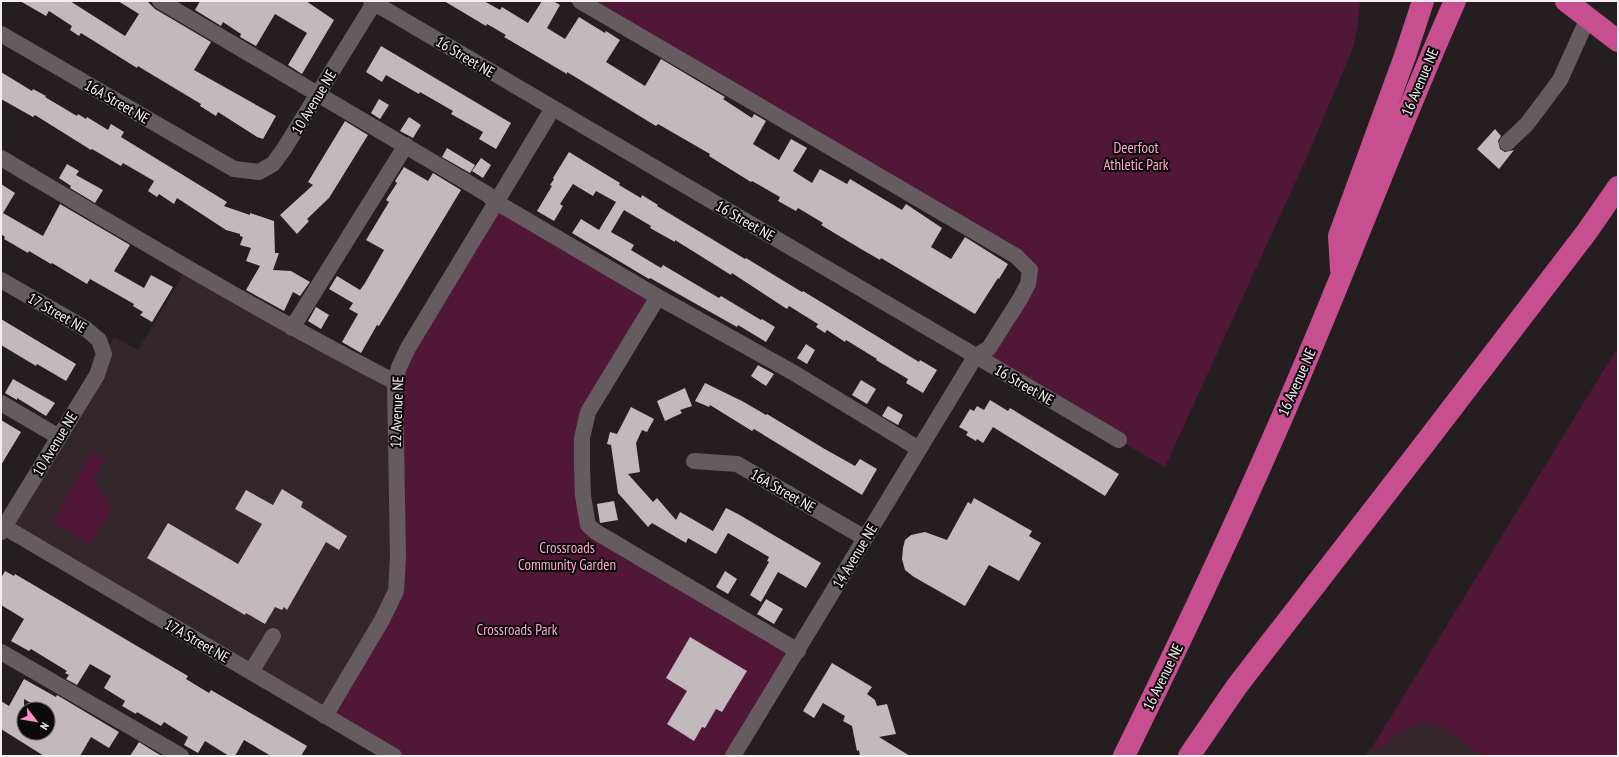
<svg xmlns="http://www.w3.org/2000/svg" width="1619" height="757" font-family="'PT Sans Narrow',sans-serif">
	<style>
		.built { fill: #33272c }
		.green { fill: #511737 }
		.building { fill: #c2b9bd; fill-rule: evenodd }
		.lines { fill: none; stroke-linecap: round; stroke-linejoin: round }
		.minor { stroke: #645c5f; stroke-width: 16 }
		.highway { stroke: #c84f8f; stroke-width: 22 }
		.labels { text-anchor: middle; stroke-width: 4; stroke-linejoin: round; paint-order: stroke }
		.street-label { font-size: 15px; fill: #f3eef0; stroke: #0b090a }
		.park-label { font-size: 15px; fill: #fda9cf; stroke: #0b090a }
	</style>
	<rect width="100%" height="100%" fill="#241e20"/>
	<path class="built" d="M 188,267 L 395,382 L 398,574 L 325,716 L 4,527 L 114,337 L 138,350 Z
		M 1420,723 L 1432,724 L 1442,727 L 1482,756 L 1364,756 L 1371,749 L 1380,748 L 1406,729 Z"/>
	<path class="green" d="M 580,1 L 1360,1 L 1358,23 L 1353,48 L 1306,159 L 1165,467 L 975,357 L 1030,270 Z
		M 496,202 L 658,297 L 588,412 L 588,525 L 798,651 L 733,756 L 394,756 L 325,716 L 390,606 L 395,382 Z
		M 1618,347 L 1618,756 L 1482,756 L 1442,727 L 1432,724 L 1420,723 L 1406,729 L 1380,748 L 1371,749 Z
		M 92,452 L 105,459 L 93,480 L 113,509 L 91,545 L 52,522 Z"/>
	<path class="building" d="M 20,1 L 70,1 L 125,36 L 139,14 L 118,1 L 147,1 L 155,9 L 211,42 L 194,70 L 276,116 L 263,139 L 257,137 L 218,112 L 216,116 L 200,106 L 201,104 L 141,68 L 138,66 L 137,68 L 81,33 L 79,36 L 70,30 L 72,26 L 49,11 L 46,16 Z
		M 200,1 L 306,1 L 334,20 L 302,74 L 288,65 L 307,33 L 275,14 L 256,46 L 240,37 L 241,34 L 223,22 L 221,26 L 195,10 Z
		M 444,1 L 484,1 L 500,10 L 502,7 L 528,23 L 542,1 L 553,1 L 560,5 L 547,28 L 565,39 L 579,17 L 605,33 L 606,31 L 620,40 L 606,62 L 645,86 L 661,59 L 725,97 L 723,99 L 752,118 L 754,114 L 766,121 L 753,144 L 779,160 L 791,139 L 807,148 L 793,171 L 812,183 L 820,169 L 847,184 L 850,179 L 902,210 L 906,204 L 942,228 L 931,247 L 951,259 L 965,237 L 1008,264 L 999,279 L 998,278 L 975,314 L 881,258 L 880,260 L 861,249 L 821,225 L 823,223 L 798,208 L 796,211 L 778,201 L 780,197 L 752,181 L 751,182 L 709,156 L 710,154 L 658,124 L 656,126 L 567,72 L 567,74 L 504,37 L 506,35 L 487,24 L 486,26 Z
		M 381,46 L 511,123 L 496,149 L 479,139 L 483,132 L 451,114 L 453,111 L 420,92 L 419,94 L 386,75 L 382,82 L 366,72 Z
		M 1,72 L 32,91 L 33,89 L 46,96 L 45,97 L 77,116 L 78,114 L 86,119 L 87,117 L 108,130 L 111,124 L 124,132 L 121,137 L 227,202 L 224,206 L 250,215 L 250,213 L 274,221 L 275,253 L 279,253 L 273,270 L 291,271 L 310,282 L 300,296 L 293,292 L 284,311 L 246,290 L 260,266 L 246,261 L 251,248 L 240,245 L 243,237 L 240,236 L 240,234 L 226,230 L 177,198 L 174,204 L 159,194 L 157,197 L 148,191 L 154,181 L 123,163 L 121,166 L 92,149 L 91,150 L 35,115 L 33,117 L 1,99 Z
		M 379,99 L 389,105 L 380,119 L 371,113 Z
		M 409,117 L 421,125 L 413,138 L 400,131 Z
		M 345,121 L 368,135 L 329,198 L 307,219 L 309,221 L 297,234 L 280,215 L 313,185 L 308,182 Z
		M 1495,129 L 1501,136 L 1498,141 L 1500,149 L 1505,152 L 1514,150 L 1499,169 L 1477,149 Z
		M 447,148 L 475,165 L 470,173 L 442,157 Z
		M 569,152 L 620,183 L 619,185 L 641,198 L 642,195 L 658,205 L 657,206 L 745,259 L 746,258 L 802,292 L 803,291 L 919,362 L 920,360 L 937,370 L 923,393 L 906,383 L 908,379 L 876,360 L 877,359 L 846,340 L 845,342 L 827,330 L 825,333 L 816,327 L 818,324 L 789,306 L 787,309 L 732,273 L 731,275 L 675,240 L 675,242 L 650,228 L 651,226 L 624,210 L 611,232 L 634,245 L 631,250 L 661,268 L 663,265 L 719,298 L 721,296 L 761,320 L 762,319 L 775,327 L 766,342 L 738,325 L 737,327 L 650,278 L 649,279 L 572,233 L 581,219 L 599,230 L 616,202 L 596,191 L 593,196 L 573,184 L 560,204 L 563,206 L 554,221 L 537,211 L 552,186 L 550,185 L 554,179 L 553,178 Z
		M 481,158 L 491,165 L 483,178 L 472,171 Z
		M 67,164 L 79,171 L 76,175 L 103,190 L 95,203 L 70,188 L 71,186 L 59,178 Z
		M 404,167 L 428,181 L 433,173 L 461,190 L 379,326 L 377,325 L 361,353 L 342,342 L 358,314 L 349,309 L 353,303 L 329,289 L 337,276 L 360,290 L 365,283 L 384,250 L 366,240 L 389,202 L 386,200 L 397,183 L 395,181 Z
		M 1,184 L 15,193 L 3,213 L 43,236 L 60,204 L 130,245 L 114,271 L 144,288 L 151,275 L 173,287 L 152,322 L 140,315 L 143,312 L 133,306 L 134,304 L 90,279 L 87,284 L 52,263 L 51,264 L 29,251 L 28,253 L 4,239 L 5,237 L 1,234 Z
		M 316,307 L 329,315 L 321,329 L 308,321 Z
		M 1,319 L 76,364 L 66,381 L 37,364 L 36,366 L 1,345 Z
		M 806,344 L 815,350 L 807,364 L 797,358 Z
		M 758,365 L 774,374 L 766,386 L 751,376 Z
		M 13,379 L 55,403 L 46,416 L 17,398 L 17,400 L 5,393 Z
		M 861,380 L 876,389 L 867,404 L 852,395 Z
		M 705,383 L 742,401 L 766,415 L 767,414 L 823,448 L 855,466 L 860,459 L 877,469 L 862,495 L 754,429 L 752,431 L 710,405 L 709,407 L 695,401 Z
		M 685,388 L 692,406 L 680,410 L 682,413 L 665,421 L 657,401 Z
		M 990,400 L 1008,411 L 1010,408 L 1119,474 L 1105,496 L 993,427 L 983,443 L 977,439 L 976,441 L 966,435 L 968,432 L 959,427 L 970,409 L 974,411 L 977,406 L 984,410 Z
		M 888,406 L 903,415 L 898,425 L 882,416 Z
		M 631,407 L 654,419 L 647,432 L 642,430 L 636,443 L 640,472 L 628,474 L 653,502 L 657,498 L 676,520 L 680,512 L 713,531 L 726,508 L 738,514 L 821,563 L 806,588 L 778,572 L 761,602 L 750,595 L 769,562 L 767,561 L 769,557 L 728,533 L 716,554 L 688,538 L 686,543 L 652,523 L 648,527 L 618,493 L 611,445 L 607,444 L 610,432 L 617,434 Z
		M 1,420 L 21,432 L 1,465 Z
		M 282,489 L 303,502 L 301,507 L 347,536 L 339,550 L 326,542 L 287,610 L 284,607 L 282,610 L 275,607 L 265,624 L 246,613 L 245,615 L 147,558 L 168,523 L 238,564 L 262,524 L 235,509 L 246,490 L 273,505 Z
		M 974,498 L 1032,531 L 1029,536 L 1041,543 L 1019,581 L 989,565 L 965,606 L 914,577 L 905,570 L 902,559 L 903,548 L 905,540 L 911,535 L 925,532 L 947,540 L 968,502 L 971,504 Z
		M 614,501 L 618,520 L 600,523 L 597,504 Z
		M 5,571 L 14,576 L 15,574 L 176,669 L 188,676 L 186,679 L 209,693 L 211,690 L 307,746 L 301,756 L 271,756 L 244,740 L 235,756 L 229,756 L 205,741 L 198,753 L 184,745 L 188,737 L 164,722 L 161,726 L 137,712 L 136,714 L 122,706 L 125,701 L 104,688 L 111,676 L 90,664 L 77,685 L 66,679 L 69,675 L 65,673 L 67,671 L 31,649 L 29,651 L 11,641 L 24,619 L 1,605 L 1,578 Z
		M 725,571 L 737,579 L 728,594 L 716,587 Z
		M 766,599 L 783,609 L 774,624 L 757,614 Z
		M 690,637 L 747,671 L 722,712 L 716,709 L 705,728 L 702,727 L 694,741 L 667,724 L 687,691 L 666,678 Z
		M 832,663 L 872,687 L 867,694 L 875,700 L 877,706 L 887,704 L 896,734 L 879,737 L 910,756 L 860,756 L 859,750 L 857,751 L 852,726 L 843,721 L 845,716 L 823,703 L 814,718 L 803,711 Z
		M 24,679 L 56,697 L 57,695 L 119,732 L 109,748 L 91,737 L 80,756 L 44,756 L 1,729 L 1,701 L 9,706 ZM 24,699 L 41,709 L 48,709 L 48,733 L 24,733 Z
		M 139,742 L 155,752 L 162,756 L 130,756 Z"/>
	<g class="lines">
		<path class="minor" d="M 160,1 L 487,194 L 496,202 L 658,297 L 794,373 L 919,449
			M 371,1 L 1119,440
			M 580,1 L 1016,256 L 1030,270 L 1028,284 L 1020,299 L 989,348 L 975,357 L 733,756
			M 1,34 L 234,169 L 259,172 L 273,164 L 284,149 L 374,3
			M 1507,143 L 1527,124 L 1560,80 L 1588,18
			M 1,158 C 131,235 261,313 395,382
			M 1,280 L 86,329 L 99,340 L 104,354 L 97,375 L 1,532
			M 658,297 L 588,412 L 582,438 L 582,465 L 583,496 L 588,525 L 596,532 L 798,651
			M 292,328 L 406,145
			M 1,403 L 59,437
			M 694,461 L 737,464 L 865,538
			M 1,525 L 394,756
			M 1,652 L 181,756
			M 251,672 L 273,636
			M 325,716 L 382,620 L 396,591 L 398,557 L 395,382 L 399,367 L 408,348 L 553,108"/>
		<path class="highway" d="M 1566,1 L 1618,41
			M 1341,269 L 1339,236 L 1405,56 L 1423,1
			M 1124,756 C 1191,620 1256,482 1314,342 C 1362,228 1405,113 1455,1
			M 1189,756 L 1237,686 L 1419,451 L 1586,233 L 1618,187"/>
	</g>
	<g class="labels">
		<g class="street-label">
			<text transform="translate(465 57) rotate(31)" y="5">16 Street NE</text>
			<text transform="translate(1420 82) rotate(-67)" y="5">16 Avenue NE</text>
			<text transform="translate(117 102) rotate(30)" y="5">16A Street NE</text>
			<text transform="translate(314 102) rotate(-59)" y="5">10 Avenue NE</text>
			<text transform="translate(745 221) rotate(30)" y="5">16 Street NE</text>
			<text transform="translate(57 313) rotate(30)" y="5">17 Street NE</text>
			<text transform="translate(1297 382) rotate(-66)" y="5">16 Avenue NE</text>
			<text transform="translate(1024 385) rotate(30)" y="5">16 Street NE</text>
			<text transform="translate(397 412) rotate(-88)" y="5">12 Avenue NE</text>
			<text transform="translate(55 444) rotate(-59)" y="5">10 Avenue NE</text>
			<text transform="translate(783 491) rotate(30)" y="5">16A Street NE</text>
			<text transform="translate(855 556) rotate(-59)" y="5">14 Avenue NE</text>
			<text transform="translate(197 641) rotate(30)" y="5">17A Street NE</text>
			<text transform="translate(1163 677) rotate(-64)" y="5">16 Avenue NE</text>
		</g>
		<g class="park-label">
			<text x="1136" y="153">Deerfoot<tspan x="1136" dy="17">Athletic Park</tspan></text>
			<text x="567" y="553">Crossroads<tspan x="567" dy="17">Community Garden</tspan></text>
			<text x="517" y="635">Crossroads Park</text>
		</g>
	</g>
	<rect width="1619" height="757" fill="none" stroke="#f3eef0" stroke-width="4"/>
	<g transform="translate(36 721) rotate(121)"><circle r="19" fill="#0b090a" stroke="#686566"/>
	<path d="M0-3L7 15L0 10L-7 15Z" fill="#fb8fc3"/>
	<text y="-6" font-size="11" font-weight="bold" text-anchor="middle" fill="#f3eef0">N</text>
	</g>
</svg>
